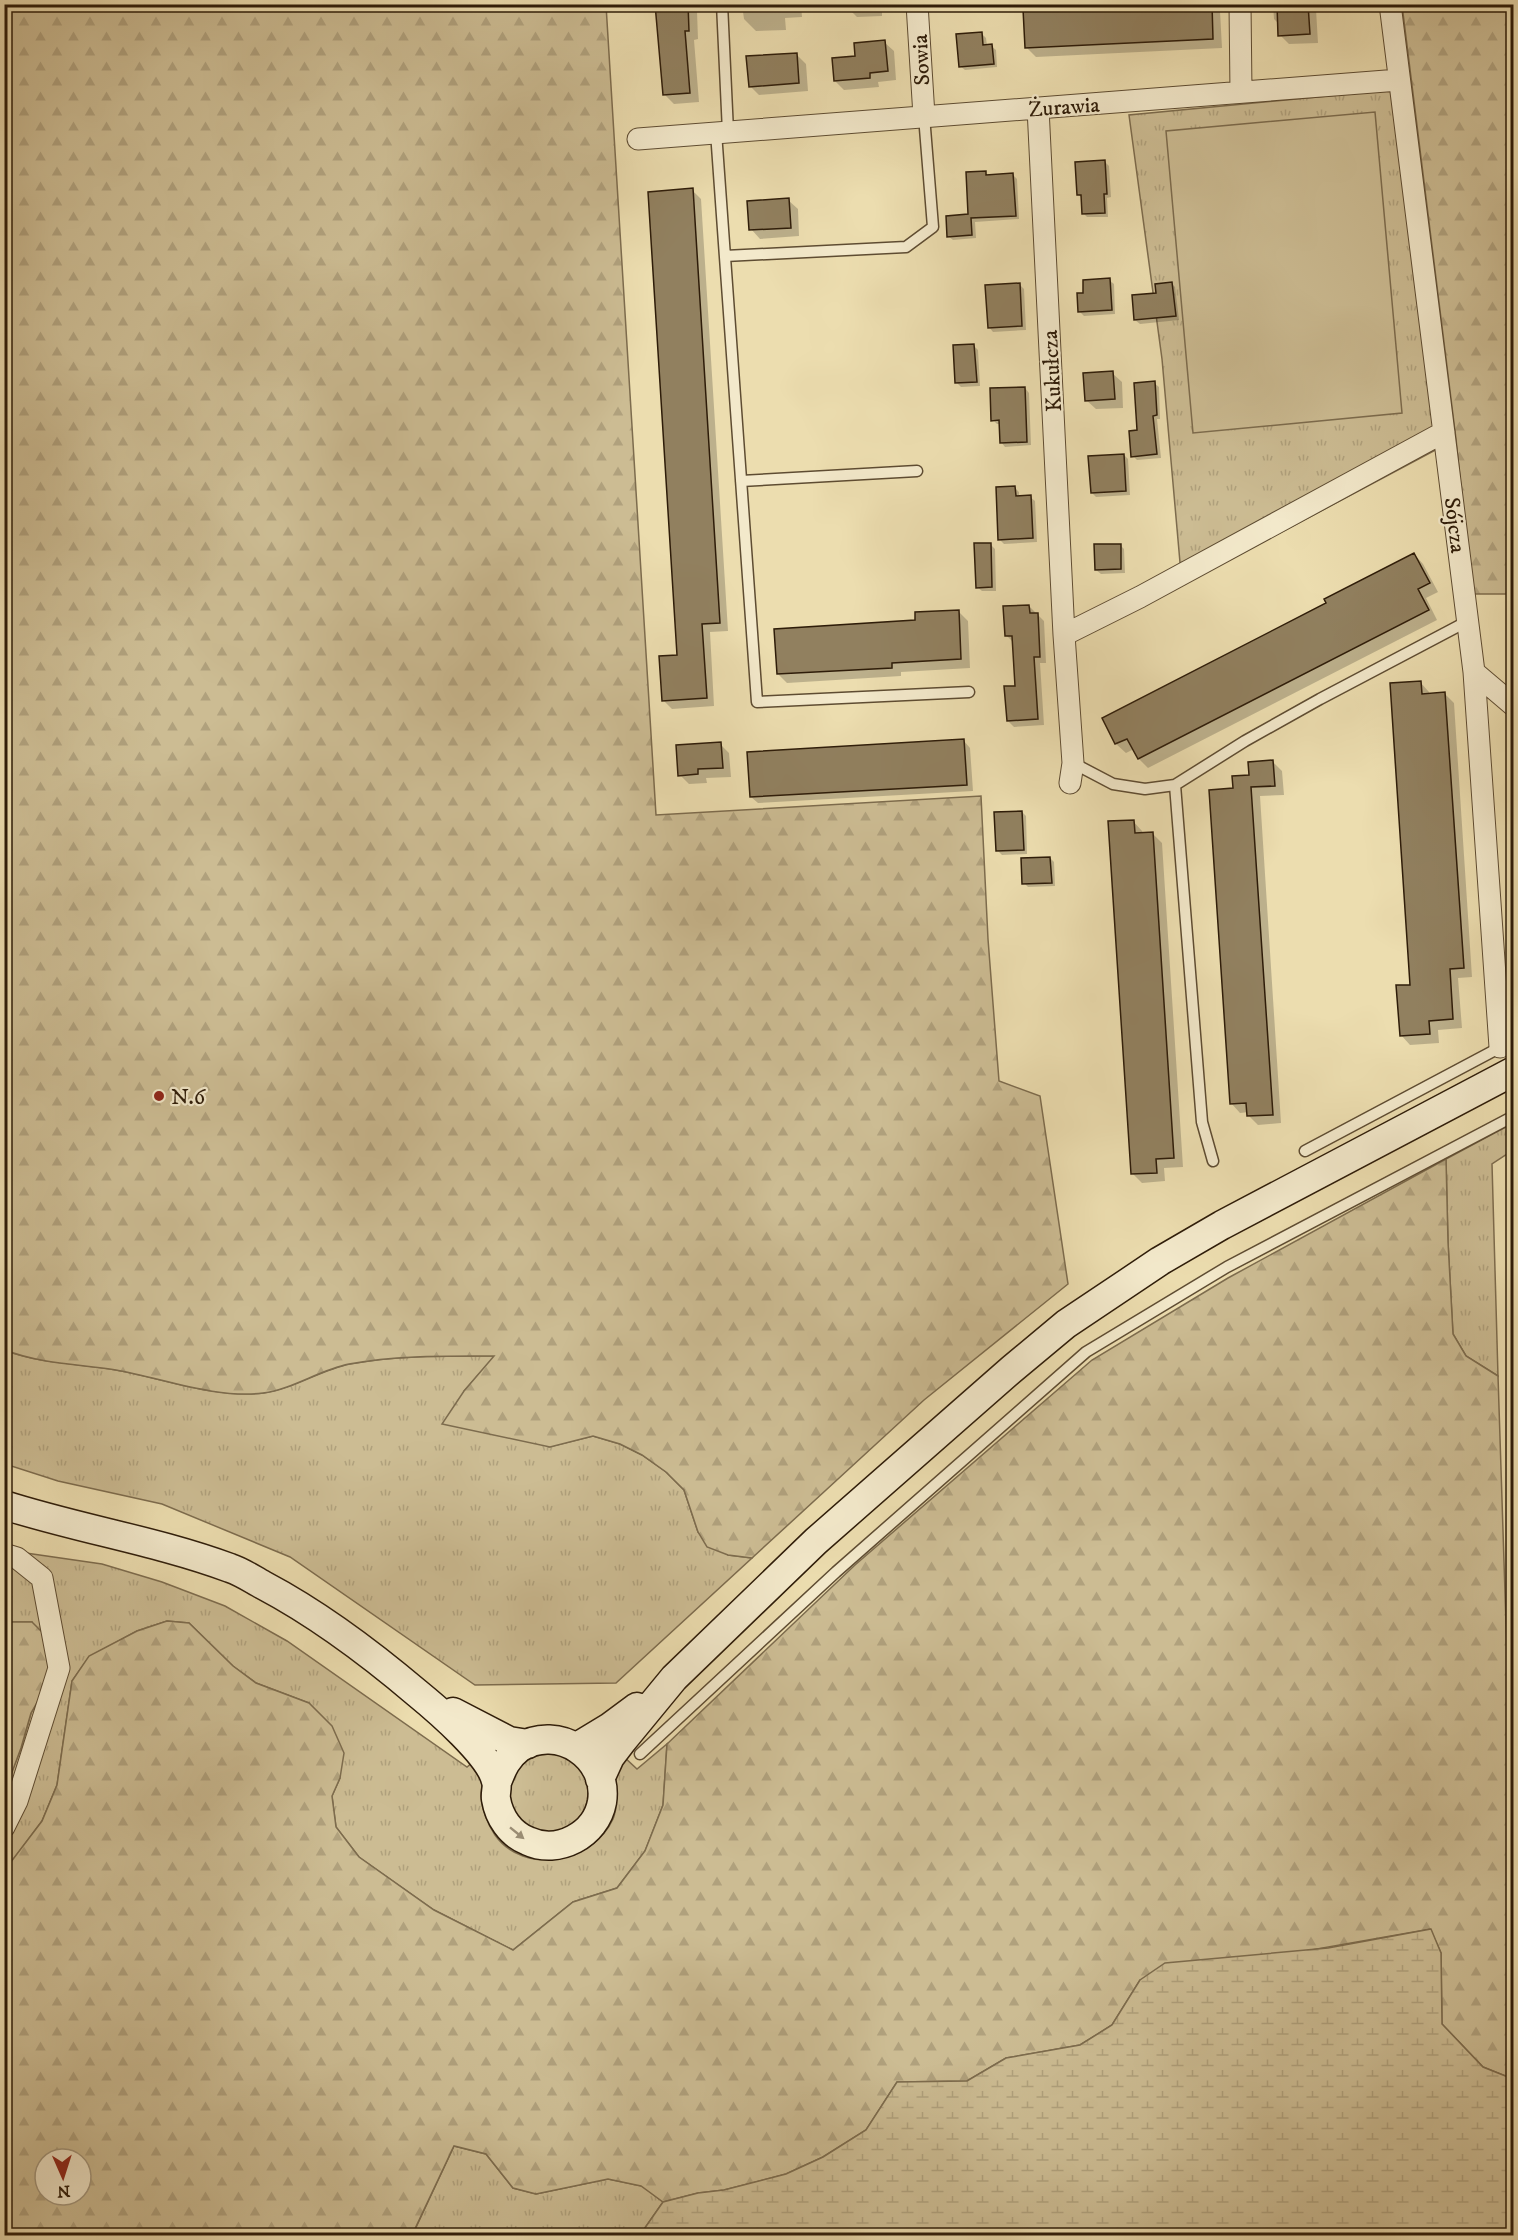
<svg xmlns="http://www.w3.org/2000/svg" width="1518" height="2240" font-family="'IM FELL DW Pica',serif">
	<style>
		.grass { fill: url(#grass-tufts); stroke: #7d6c4e; stroke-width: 1.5 }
		.forest { fill: url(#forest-firs); stroke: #7d6c4e; stroke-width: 1.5; fill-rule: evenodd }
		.wetland { fill: url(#wetland-marsh); stroke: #7d6c4e; stroke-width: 1.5 }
		.garden { fill: #ccbc93; stroke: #7d6c4e; stroke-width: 1.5 }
		.shadow { fill: #0003 }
		.building { fill: #91805f; stroke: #2e1c09; stroke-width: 1.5 }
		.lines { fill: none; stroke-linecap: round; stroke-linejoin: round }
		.service-casing { stroke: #5e4c32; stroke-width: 13 }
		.minor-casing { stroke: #5e4c32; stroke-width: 23 }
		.secondary-casing { stroke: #2e1c09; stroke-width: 31 }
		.service { stroke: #f3e9cb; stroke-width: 10 }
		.minor { stroke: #f3e9cb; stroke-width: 21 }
		.secondary { stroke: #f3e9cb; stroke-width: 28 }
		.oneway { fill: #9a8d74 }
		.poi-dot { fill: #8f2418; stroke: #f3e9cb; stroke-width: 2 }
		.labels { text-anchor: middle; stroke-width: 4.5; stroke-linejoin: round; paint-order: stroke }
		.street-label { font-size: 22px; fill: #2e1c09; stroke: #f3e9cb }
		.poi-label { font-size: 22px; fill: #2e1c09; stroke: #f3e9cb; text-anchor: start }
	</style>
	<defs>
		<pattern id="grass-tufts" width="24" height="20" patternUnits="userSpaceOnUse" patternTransform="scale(1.5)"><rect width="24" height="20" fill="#ccbc93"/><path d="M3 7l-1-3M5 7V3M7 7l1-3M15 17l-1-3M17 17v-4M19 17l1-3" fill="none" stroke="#b0a17d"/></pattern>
		<pattern id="forest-firs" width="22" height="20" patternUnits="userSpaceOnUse" patternTransform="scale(1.5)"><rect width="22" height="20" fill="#ccbc93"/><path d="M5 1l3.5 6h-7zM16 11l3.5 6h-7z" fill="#b0a17d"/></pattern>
		<pattern id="wetland-marsh" width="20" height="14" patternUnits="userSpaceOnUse" patternTransform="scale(1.5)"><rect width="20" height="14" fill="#ccbc93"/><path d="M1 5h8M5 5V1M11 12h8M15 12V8" fill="none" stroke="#b0a17d"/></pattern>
	</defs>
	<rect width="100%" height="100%" fill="#ecddaf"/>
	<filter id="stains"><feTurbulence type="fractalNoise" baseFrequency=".00333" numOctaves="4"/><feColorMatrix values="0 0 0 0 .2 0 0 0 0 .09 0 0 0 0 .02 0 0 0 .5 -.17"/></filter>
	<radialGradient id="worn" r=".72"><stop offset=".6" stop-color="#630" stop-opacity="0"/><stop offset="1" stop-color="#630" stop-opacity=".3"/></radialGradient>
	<path class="grass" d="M 1412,88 L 1456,439 L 1182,585 L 1162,359 L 1129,115 Z
		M 1513,1123 L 1513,1150 L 1492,1164 L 1498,1376 L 1466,1356 L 1453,1334 L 1448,1242 L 1446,1159 Z
		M 4,1350 C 41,1364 78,1363 116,1370 C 162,1378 217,1399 264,1393 C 294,1389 320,1370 350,1364 C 398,1355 447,1356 495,1356 L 464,1391 L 549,1447 L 593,1436 L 620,1444 L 642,1455 L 666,1472 L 684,1490 L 698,1532 L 728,1555 L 752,1558 L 616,1683 L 475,1685 L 290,1557 L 162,1504 L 58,1481 L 5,1464 Z
		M 5,1550 L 102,1564 L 162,1582 L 225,1606 L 287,1641 L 467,1767 L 473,1762 C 475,1766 480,1772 482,1778 C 483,1783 481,1790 481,1796 C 482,1810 487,1823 495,1835 C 524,1876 593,1863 613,1819 C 619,1806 613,1791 616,1778 C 617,1771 622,1764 624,1757 L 637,1769 L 667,1744 L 663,1805 L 645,1851 L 617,1888 L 573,1902 L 513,1950 L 434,1910 L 359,1857 L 336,1827 L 332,1796 L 340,1778 L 309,1703 L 256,1683 L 233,1666 L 189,1623 L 167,1621 L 137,1631 L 89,1657 L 72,1681 L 57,1785 L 42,1821 L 5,1871 L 4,1791 L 21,1748 L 31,1713 L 46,1687 L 32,1622 L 5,1622 Z
		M510 1793a39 39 0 1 1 78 0a39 39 0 1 1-78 0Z
		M 454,2146 L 486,2154 L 513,2188 L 536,2194 L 608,2179 L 642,2186 L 663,2202 L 640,2235 L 412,2236 Z"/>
	<path class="forest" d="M 4,5 L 606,5 L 656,815 L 981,796 L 988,939 L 999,1081 L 1040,1096 L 1068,1284 L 924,1400 L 752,1558 L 728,1555 L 707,1547 L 698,1532 L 684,1490 L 666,1472 L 642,1455 L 620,1444 L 593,1436 L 550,1447 L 442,1424 L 464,1391 L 494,1356 C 446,1356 397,1355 349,1364 C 319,1370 293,1389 263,1393 C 216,1399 162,1378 116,1370 C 78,1364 41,1364 5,1350 Z
		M 1402,5 L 1513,5 L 1513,594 L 1472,594 L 1456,439 Z
		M 1446,1159 L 1448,1242 L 1453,1334 L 1466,1356 L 1498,1376 L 1513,1840 L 1513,2079 L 1483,2067 L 1442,2024 L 1441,1953 L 1430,1929 L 1140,1980 L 1112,2025 L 1080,2045 L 1006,2058 L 967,2081 L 897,2082 L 866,2130 L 823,2157 L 786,2174 L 724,2190 L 698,2193 L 663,2202 L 641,2186 L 608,2179 L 536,2194 L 513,2188 L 486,2154 L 454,2146 L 412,2235 L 5,2235 L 4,1871 L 42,1821 L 57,1785 L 72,1681 L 89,1656 L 137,1631 L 167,1621 L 189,1623 L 233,1666 L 256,1683 L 309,1703 L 332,1726 L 344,1753 L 340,1778 L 332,1796 L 336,1827 L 359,1857 L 434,1910 L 513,1950 L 573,1902 L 617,1888 L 645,1851 L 663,1805 L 667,1744 L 855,1565 L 1092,1360 L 1228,1278 ZM 45,2159 L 81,2159 L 81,2195 L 45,2195 Z
		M 5,1622 L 32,1622 L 43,1633 L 49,1667 L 46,1687 L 31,1713 L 21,1748 L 5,1791 Z"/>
	<path class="wetland" d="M 1431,1929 L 1441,1953 L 1442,2024 L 1483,2067 L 1513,2079 L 1513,2235 L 640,2235 L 663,2202 L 698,2193 L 724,2190 L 786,2174 L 823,2157 L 866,2130 L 897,2082 L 967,2081 L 1006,2058 L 1080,2045 L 1112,2025 L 1140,1980 L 1165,1963 L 1328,1948 Z"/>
	<path class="garden" d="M 1375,112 L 1402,413 L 1193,433 L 1166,131 Z"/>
	<path class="shadow" d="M 657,4 L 690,4 L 697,11 L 698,39 L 694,40 L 699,102 L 674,104 L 665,95 Z
		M 736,4 L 801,4 L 802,17 L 785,18 L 786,30 L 756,31 L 744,19 L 743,12 Z
		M 850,4 L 882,4 L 882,16 L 857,17 L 850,10 Z
		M 955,4 L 981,4 L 981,11 L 960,11 Z
		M 1149,4 L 1214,4 L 1220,11 L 1222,48 L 1036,57 L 1027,48 Z
		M 1273,4 L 1312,4 L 1316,9 L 1318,43 L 1289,44 L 1280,35 L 1279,24 L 1274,19 Z
		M 982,34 L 986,38 L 987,46 L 991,46 L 996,50 L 997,67 L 965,70 L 960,66 Z
		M 884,42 L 894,51 L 896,80 L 878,82 L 879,87 L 844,90 L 835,81 L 857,58 Z
		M 796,54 L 806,64 L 808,91 L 759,95 L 750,86 Z
		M 1105,162 L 1109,166 L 1111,197 L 1107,198 L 1108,217 L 1087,217 L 1083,213 L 1082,198 L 1078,194 Z
		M 985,173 L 988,176 L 1013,175 L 1017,179 L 1019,219 L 975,222 L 976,238 L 953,240 L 948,236 L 970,215 Z
		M 692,190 L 701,199 L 728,631 L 710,632 L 714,706 L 672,709 L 663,700 L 678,656 Z
		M 788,200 L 798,209 L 799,236 L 760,239 L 751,229 Z
		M 1109,280 L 1114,284 L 1115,314 L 1084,316 L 1080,312 L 1085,294 Z
		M 1171,283 L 1175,287 L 1179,320 L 1140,324 L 1135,320 Z
		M 1019,284 L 1024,289 L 1026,330 L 993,332 L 989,327 Z
		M 974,346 L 978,350 L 980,386 L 961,387 L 957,383 Z
		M 1112,373 L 1122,382 L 1123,408 L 1096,409 L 1086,400 Z
		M 1154,383 L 1159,387 L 1160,419 L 1157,419 L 1161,458 L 1137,460 L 1133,456 Z
		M 1025,388 L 1029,393 L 1031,445 L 1005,447 L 1001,442 L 1000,424 L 997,424 L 993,420 Z
		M 1124,455 L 1128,459 L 1130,495 L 1096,497 L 1092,493 Z
		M 1015,488 L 1019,492 L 1019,497 L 1030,497 L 1035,501 L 1037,542 L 1004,544 L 1000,540 Z
		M 990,544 L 995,549 L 996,591 L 982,591 L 977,587 Z
		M 1120,545 L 1124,549 L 1125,573 L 1101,574 L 1096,570 Z
		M 1414,554 L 1423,564 L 1438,592 L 1426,598 L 1437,620 L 1148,768 L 1139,759 L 1134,749 L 1126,753 L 1116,744 L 1104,719 L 1328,603 Z
		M 1029,606 L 1044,621 L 1046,663 L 1040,663 L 1044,725 L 1014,727 L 1008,721 L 1017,687 L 1013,642 L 1006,635 Z
		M 958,611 L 968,621 L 970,668 L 901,672 L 901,676 L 787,683 L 778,674 L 917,622 Z
		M 1420,682 L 1429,692 L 1430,695 L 1445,694 L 1454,703 L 1472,977 L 1458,978 L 1462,1028 L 1438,1030 L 1439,1043 L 1410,1045 L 1401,1035 L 1411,986 Z
		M 964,741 L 970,748 L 973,791 L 758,803 L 751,797 Z
		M 720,744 L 729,753 L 731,777 L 706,778 L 707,783 L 689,784 L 680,775 Z
		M 1273,762 L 1282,771 L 1284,795 L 1260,796 L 1281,1123 L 1258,1125 L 1249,1116 L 1249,1112 L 1240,1113 L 1231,1103 L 1250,777 Z
		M 1510,790 L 1514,790 L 1514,814 L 1511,812 Z
		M 1022,812 L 1026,816 L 1027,854 L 1002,855 L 998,851 Z
		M 1133,821 L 1142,831 L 1143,834 L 1152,833 L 1162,843 L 1183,1167 L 1164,1168 L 1165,1181 L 1142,1183 L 1133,1174 Z
		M 1050,858 L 1054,862 L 1055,886 L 1028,887 L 1024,883 Z"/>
	<path class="building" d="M 655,4 L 688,4 L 689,31 L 685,31 L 690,93 L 663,95 Z
		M 1115,4 L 1212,4 L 1213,39 L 1025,48 L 1023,9 Z
		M 1277,4 L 1308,4 L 1310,34 L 1278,36 Z
		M 982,32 L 983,45 L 992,44 L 994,64 L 959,67 L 956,34 Z
		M 885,40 L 888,71 L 870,73 L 870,78 L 834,81 L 832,58 L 855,56 L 854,43 Z
		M 797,53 L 799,83 L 749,87 L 746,56 Z
		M 1105,160 L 1107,194 L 1104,194 L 1105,213 L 1082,214 L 1081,195 L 1077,195 L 1075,162 Z
		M 986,171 L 986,175 L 1013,173 L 1016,216 L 971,218 L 972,235 L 947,237 L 946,216 L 968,214 L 966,172 Z
		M 693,188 L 720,623 L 702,624 L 707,698 L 662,701 L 659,656 L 677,655 L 648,192 Z
		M 789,198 L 791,228 L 749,230 L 747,201 Z
		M 1110,278 L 1112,310 L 1078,312 L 1077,293 L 1083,293 L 1083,280 Z
		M 1172,282 L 1176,316 L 1134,320 L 1132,295 L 1156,293 L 1155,284 Z
		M 1020,283 L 1022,326 L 988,328 L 985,285 Z
		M 974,344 L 977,382 L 955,383 L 953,345 Z
		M 1113,371 L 1115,399 L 1085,401 L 1083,373 Z
		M 1155,381 L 1157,415 L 1153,416 L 1157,454 L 1131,457 L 1129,431 L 1137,430 L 1134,383 Z
		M 1025,387 L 1027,442 L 1000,443 L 999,420 L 991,421 L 990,388 Z
		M 1124,454 L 1126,491 L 1091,493 L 1088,456 Z
		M 1015,486 L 1016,496 L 1031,495 L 1033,538 L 998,540 L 996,487 Z
		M 974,543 L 991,543 L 992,587 L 976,588 Z
		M 1094,544 L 1121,544 L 1121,569 L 1095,570 Z
		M 1414,553 L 1430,583 L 1418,589 L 1429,610 L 1138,759 L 1127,739 L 1115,744 L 1102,718 L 1326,603 L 1324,599 Z
		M 1029,605 L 1030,613 L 1038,613 L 1040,657 L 1034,657 L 1038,719 L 1007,721 L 1004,686 L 1015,686 L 1012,636 L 1005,636 L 1003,606 Z
		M 959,610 L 961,659 L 892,663 L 892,668 L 777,674 L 774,629 L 915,620 L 915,612 Z
		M 1421,681 L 1422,694 L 1445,692 L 1464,968 L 1450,969 L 1453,1019 L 1429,1021 L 1430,1034 L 1400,1036 L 1396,985 L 1410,985 L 1390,683 Z
		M 964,739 L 967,785 L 750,797 L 747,752 Z
		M 721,742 L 723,768 L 698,769 L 698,774 L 678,776 L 676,745 Z
		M 1273,760 L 1275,786 L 1251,787 L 1273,1115 L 1247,1116 L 1246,1103 L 1230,1104 L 1209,790 L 1233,788 L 1232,776 L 1249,775 L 1248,762 Z
		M 1022,811 L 1024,850 L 996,851 L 994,812 Z
		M 1134,820 L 1135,833 L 1153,832 L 1174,1158 L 1156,1159 L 1157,1173 L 1131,1174 L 1108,821 Z
		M 1050,857 L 1052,883 L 1022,884 L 1021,858 Z"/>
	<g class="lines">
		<g class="service-casing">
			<path id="service" d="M 722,4 L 728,132
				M 716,132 L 757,702 L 969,692
				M 725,256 L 906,247 L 933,227 L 924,116
				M 741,481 L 917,471
				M 1073,763 L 1113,784 L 1145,789 L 1175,785 L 1245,741 L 1320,699 L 1468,621
				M 1175,785 L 1202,1122 L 1213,1161
				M 1305,1151 L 1514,1040
				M 640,1754 L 836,1572 L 1086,1352 L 1227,1267 L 1514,1116"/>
		</g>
		<g class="minor-casing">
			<path id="minor" d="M 917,4 L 924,116
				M 1240,4 L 1241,92
				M 1390,4 L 1474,672 L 1500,1047
				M 1038,108 L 1064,635 L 1073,763 L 1070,783
				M 638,139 L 1399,80
				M 1064,635 L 1140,597 L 1444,432
				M 1474,672 L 1514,706
				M 4,1554 L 17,1558 L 42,1578 L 59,1668 L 17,1801 L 4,1827"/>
		</g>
		<g class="secondary-casing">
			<path id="secondary" d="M 4,1505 C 79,1529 157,1541 230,1568 C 242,1572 252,1579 263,1585 C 316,1613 371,1654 417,1693 C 439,1711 490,1755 496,1781 C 498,1787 495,1793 496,1799 C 499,1817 510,1834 528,1841 C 558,1855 596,1835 602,1802 C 609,1757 558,1723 519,1748 C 507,1757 502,1769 497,1782
				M 453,1712 L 509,1741 L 528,1744
				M 577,1747 L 610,1727 L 637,1707
				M 600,1779 L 610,1757 L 623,1740 L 674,1678 L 816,1541 L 1012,1369 L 1066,1324 L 1160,1261 L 1222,1225 L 1514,1071"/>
		</g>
		<use href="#service" class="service"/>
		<use href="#minor" class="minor"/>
		<use href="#secondary" class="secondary"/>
	</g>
	<defs><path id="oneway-solid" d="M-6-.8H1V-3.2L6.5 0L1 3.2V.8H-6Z" transform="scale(1.5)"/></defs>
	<use class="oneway" href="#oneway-solid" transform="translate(517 1833) rotate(39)"/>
	<circle class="poi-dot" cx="159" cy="1096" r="6"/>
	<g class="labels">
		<g class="street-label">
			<text transform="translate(920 60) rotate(-93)" y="8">Sowia</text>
			<text transform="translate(1064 106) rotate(-4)" y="8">Żurawia</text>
			<text transform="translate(1051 371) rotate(-93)" y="8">Kukułcza</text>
			<text transform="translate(1456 525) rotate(83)" y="8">Sójcza</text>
		</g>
		<g class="poi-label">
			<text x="171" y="1104">N.6</text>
		</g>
	</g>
	<rect width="1518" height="2240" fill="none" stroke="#ecddaf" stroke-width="24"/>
	<rect x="6" y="6" width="1506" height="2228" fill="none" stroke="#2e1c09" stroke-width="3"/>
	<rect x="12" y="12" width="1494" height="2216" fill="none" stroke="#2e1c09" stroke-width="1.5"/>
	<g transform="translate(63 2177) rotate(177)"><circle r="28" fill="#f3e9cb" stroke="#a4977d" stroke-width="1.5"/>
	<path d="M0-4.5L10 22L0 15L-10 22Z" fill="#8f2418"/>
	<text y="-9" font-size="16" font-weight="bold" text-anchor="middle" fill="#2e1c09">N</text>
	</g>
	<rect width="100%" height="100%" filter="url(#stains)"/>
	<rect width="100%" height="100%" fill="url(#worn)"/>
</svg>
